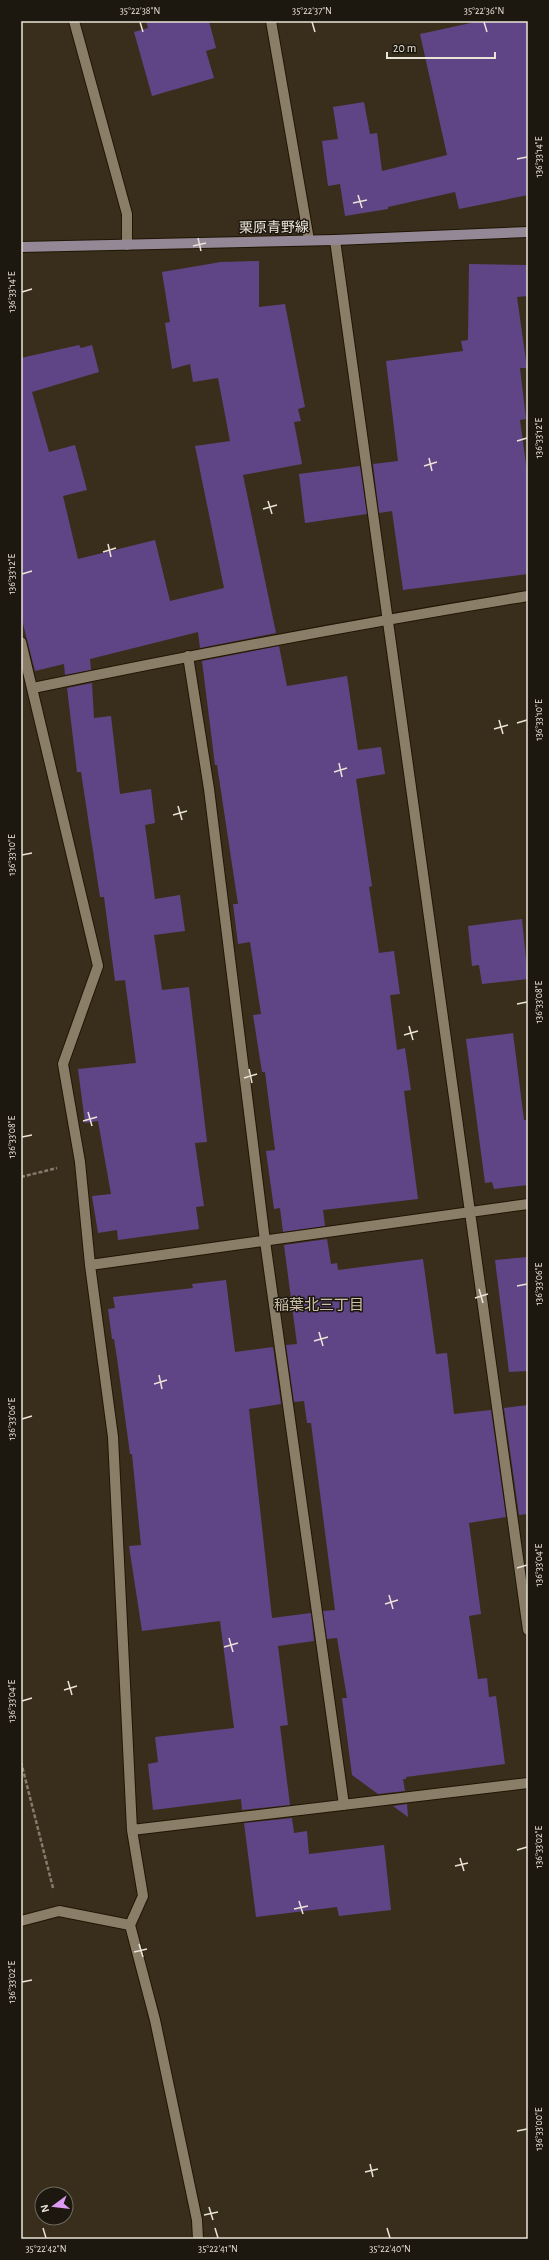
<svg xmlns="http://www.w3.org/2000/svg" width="549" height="2260" font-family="'Alegreya Sans','Noto Sans JP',sans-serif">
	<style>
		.building { fill: #604586 }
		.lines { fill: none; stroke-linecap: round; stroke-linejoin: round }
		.street-casing { stroke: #201604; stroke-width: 12 }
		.secondary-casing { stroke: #201604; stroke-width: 12 }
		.path { stroke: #857b6b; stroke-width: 2.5; stroke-dasharray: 4 2; stroke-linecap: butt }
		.street { stroke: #8b7e69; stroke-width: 10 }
		.secondary { stroke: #958896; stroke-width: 10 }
		.ticks { fill: none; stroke: #eae3d7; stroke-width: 1.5 }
		.labels { text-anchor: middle; stroke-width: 3; stroke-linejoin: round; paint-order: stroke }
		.street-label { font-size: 14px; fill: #eae3d7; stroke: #1c170f }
		.neighbourhood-label { font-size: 15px; fill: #cec0a9; stroke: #1c170f }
		.neatline { fill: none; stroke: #eae3d7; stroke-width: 1.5 }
		.ticks-label { font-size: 10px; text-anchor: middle; fill: #eae3d7 }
	</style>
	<rect width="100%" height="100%" fill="#392e1b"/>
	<path class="building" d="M 146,21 L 209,21 L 216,48 L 206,51 L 214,78 L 152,96 L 134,32 L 148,28 Z
		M 480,21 L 528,21 L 528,195 L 459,209 L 455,192 L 388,207 L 388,209 L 345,216 L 340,184 L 328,186 L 322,141 L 338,139 L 333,107 L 364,102 L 370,134 L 377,133 L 382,171 L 447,155 L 420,34 Z
		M 259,261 L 259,307 L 285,304 L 305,407 L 298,409 L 301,421 L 294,422 L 302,464 L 243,475 L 276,633 L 200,648 L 198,632 L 90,659 L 91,670 L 65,675 L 64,664 L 35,671 L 21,616 L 21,358 L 79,345 L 81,348 L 92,345 L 99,372 L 32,392 L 49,452 L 75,445 L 87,490 L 63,496 L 78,559 L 155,540 L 170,601 L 224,588 L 195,446 L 230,441 L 218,378 L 193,382 L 190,364 L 172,369 L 165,323 L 170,322 L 162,272 L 221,262 Z
		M 469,264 L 528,265 L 528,296 L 517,297 L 527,368 L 520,368 L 526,419 L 520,420 L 528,479 L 528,574 L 403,590 L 392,511 L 379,513 L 373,464 L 398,461 L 386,361 L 463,351 L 461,341 L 468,340 Z
		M 360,466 L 367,514 L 305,523 L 299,474 Z
		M 279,646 L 287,686 L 347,676 L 358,750 L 381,747 L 385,774 L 356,779 L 372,886 L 369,887 L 379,953 L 394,951 L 400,994 L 390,995 L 397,1050 L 405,1048 L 411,1090 L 404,1091 L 418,1199 L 323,1210 L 325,1226 L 283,1232 L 280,1208 L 274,1209 L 266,1151 L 275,1150 L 265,1072 L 262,1072 L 253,1015 L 261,1014 L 250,942 L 238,944 L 233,904 L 238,904 L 217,765 L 215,765 L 202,661 Z
		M 92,683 L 94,718 L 111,716 L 120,794 L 151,789 L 155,823 L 145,825 L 155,899 L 180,895 L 185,931 L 154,935 L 162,990 L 189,987 L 207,1142 L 195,1143 L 204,1206 L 196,1207 L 199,1229 L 118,1240 L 117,1230 L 98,1233 L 92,1196 L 111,1194 L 98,1121 L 85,1123 L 78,1069 L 136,1063 L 125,980 L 115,981 L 104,897 L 100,897 L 81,772 L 77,772 L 67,688 Z
		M 522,919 L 528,979 L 482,984 L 479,965 L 472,966 L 468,926 Z
		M 513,1033 L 524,1120 L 528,1120 L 528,1185 L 494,1189 L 492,1182 L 485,1183 L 466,1039 Z
		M 327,1239 L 331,1264 L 337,1263 L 338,1270 L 423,1259 L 436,1354 L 447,1353 L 454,1414 L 491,1410 L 506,1517 L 469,1523 L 481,1614 L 469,1616 L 478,1679 L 487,1678 L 489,1697 L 496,1696 L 505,1764 L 406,1777 L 406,1779 L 403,1779 L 405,1791 L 378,1794 L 352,1775 L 342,1698 L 347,1698 L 337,1638 L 327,1639 L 323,1611 L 335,1610 L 311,1423 L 307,1423 L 304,1401 L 294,1402 L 286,1345 L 297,1344 L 284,1245 Z
		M 528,1257 L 528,1371 L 509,1372 L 495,1260 Z
		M 226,1280 L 235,1352 L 273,1347 L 281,1404 L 249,1409 L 272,1618 L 311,1613 L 314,1641 L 278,1646 L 288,1725 L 280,1726 L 290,1805 L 242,1810 L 241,1799 L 153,1810 L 148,1764 L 158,1762 L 155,1737 L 234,1728 L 220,1621 L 142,1631 L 129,1546 L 141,1545 L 132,1454 L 130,1454 L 117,1358 L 114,1339 L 112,1339 L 108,1309 L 115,1308 L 113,1297 L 193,1288 L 192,1284 Z
		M 528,1405 L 528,1514 L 519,1515 L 504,1408 Z
		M 407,1804 L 408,1817 L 393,1806 Z
		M 292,1818 L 294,1833 L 307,1831 L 309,1854 L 384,1845 L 391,1910 L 339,1916 L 337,1907 L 256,1917 L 244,1823 Z"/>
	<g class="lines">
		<g class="street-casing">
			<path id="street" d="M 74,21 L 127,214 L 127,245
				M 271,21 L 309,240
				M 335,240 L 528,1630
				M 21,642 L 98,966 L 63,1064 L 80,1162 L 90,1265 L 113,1437 L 132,1830 L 143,1896 L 130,1925 L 155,2020 L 197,2220 L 198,2239
				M 188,656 L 209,789 L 265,1241 L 344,1805
				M 33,688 C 198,654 362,623 528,596
				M 90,1265 L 528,1204
				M 132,1830 L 528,1783
				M 21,1921 L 59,1911 L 130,1925"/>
		</g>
		<g class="secondary-casing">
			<path id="secondary" d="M 21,247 L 335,240 L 528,232"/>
		</g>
		<path class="path" d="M 21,1177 L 57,1168
			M 21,1762 L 53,1888"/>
		<use href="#street" class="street"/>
		<use href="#secondary" class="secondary"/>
	</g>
	<path class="ticks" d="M 140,22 L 143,32M 312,22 L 315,32M 484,22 L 487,32M 517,159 L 527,157M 358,195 L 362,208M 353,203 L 367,200M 198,238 L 201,251M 193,246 L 206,243M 22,292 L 32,289M 517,441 L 527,438M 429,458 L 432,471M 424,466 L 437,462M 268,501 L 272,514M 263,509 L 277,505M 108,544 L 111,557M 103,552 L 116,548M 22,574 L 32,571M 499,720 L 503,734M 517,723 L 527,720M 494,729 L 508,725M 339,763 L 342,777M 334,772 L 347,768M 178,806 L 182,820M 173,815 L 187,811M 22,855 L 32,853M 517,1004 L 527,1002M 409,1026 L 413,1040M 404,1035 L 418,1031M 249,1069 L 252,1083M 244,1078 L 257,1074M 88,1112 L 92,1126M 83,1121 L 97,1117M 22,1137 L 32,1135M 517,1286 L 527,1284M 479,1289 L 483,1303M 475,1298 L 488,1294M 319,1332 L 323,1346M 314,1341 L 328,1337M 159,1375 L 162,1389M 154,1384 L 167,1380M 22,1419 L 32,1416M 517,1568 L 527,1565M 389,1595 L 393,1609M 385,1604 L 398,1600M 229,1638 L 233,1652M 224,1647 L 238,1643M 68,1681 L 72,1695M 64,1690 L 77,1686M 22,1701 L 32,1698M 517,1850 L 527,1847M 460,1858 L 464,1871M 455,1866 L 468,1863M 299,1901 L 303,1914M 294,1909 L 308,1906M 139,1944 L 143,1957M 134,1952 L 147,1949M 22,1982 L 32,1980M 517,2131 L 527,2129M 370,2164 L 373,2177M 365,2172 L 378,2169M 209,2207 L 213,2220M 204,2215 L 218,2212M 43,2228 L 46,2238M 215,2228 L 218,2238M 387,2228 L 390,2238"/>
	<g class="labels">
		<g class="street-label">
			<text transform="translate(274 227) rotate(-1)" y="5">栗原青野線</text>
		</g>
		<g class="neighbourhood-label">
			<text x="319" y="1310">稲葉北三丁目</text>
		</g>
	</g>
	<rect width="549" height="2260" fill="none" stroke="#1c170f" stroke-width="44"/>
	<g transform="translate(54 2206) rotate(255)"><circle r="19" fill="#1c170f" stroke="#6e695f"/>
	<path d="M0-3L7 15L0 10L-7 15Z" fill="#dd99f3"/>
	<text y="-6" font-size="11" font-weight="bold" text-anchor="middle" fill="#eae3d7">N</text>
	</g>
	<path d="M387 52v6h108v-6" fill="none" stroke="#eae3d7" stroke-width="2"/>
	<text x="393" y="52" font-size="12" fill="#eae3d7" stroke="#1c170f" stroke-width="3" paint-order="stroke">20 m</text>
	<rect x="22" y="22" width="505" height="2216" class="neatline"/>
	<g class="ticks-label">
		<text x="140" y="14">35°22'38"N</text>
		<text x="312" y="14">35°22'37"N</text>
		<text x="484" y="14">35°22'36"N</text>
		<text transform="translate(538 157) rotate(-90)" y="4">136°33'14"E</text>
		<text transform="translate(11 292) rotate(-90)" y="4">136°33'14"E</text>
		<text transform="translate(538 438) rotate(-90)" y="4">136°33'12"E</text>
		<text transform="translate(11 574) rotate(-90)" y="4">136°33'12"E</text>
		<text transform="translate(538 720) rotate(-90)" y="4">136°33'10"E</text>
		<text transform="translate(11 855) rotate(-90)" y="4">136°33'10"E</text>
		<text transform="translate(538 1002) rotate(-90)" y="4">136°33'08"E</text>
		<text transform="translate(11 1137) rotate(-90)" y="4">136°33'08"E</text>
		<text transform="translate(538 1284) rotate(-90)" y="4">136°33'06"E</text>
		<text transform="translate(11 1419) rotate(-90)" y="4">136°33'06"E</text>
		<text transform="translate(538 1565) rotate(-90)" y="4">136°33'04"E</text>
		<text transform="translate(11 1701) rotate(-90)" y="4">136°33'04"E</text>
		<text transform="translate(538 1847) rotate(-90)" y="4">136°33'02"E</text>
		<text transform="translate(11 1982) rotate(-90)" y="4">136°33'02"E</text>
		<text transform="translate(538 2129) rotate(-90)" y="4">136°33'00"E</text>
		<text x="46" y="2252">35°22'42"N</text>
		<text x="218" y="2252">35°22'41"N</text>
		<text x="390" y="2252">35°22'40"N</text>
	</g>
</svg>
